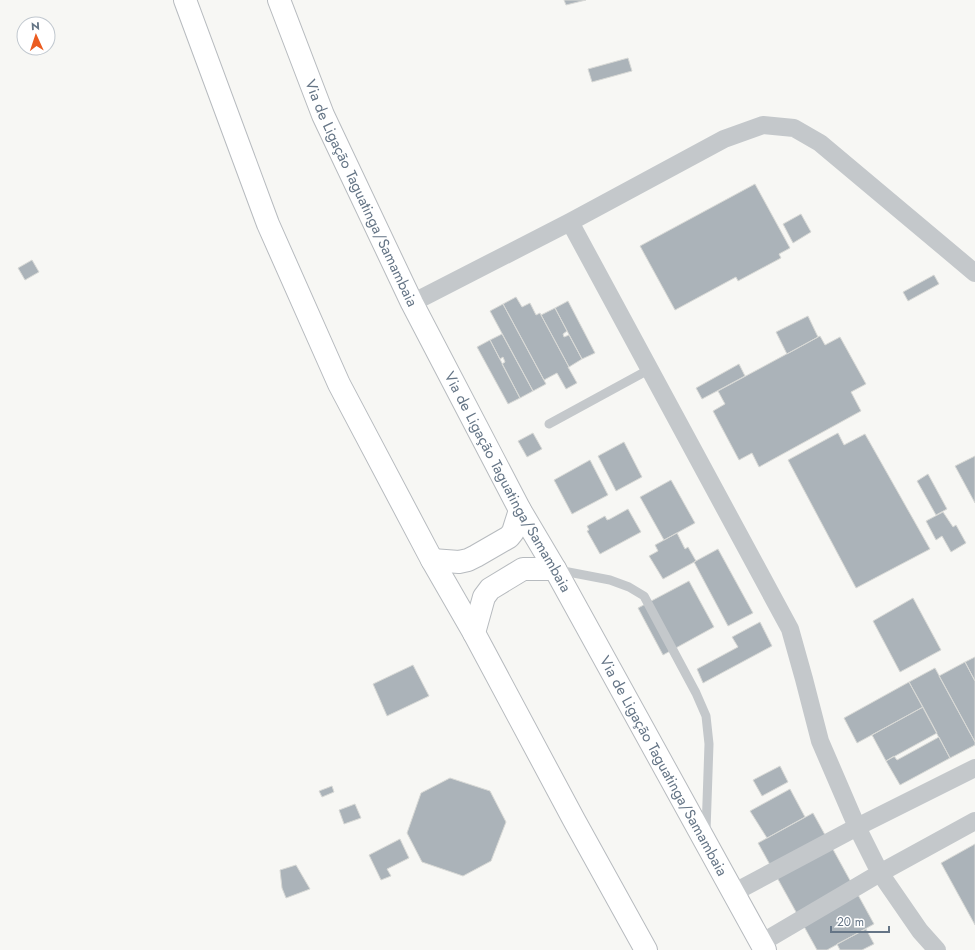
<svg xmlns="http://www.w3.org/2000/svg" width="975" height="950" font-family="Jost,sans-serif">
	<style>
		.building { fill: #abb3b9; stroke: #d8d9d6 }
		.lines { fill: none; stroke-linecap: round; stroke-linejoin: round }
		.primary-casing { stroke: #b7bbbf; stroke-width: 24 }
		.lane { stroke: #c4c8cb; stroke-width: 9 }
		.street { stroke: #c4c8cb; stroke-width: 18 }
		.primary { stroke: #fff; stroke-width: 22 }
		.labels { text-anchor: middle; stroke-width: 4; stroke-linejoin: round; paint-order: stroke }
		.street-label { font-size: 15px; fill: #657586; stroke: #fff }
	</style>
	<rect width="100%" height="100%" fill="#f7f7f4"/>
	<path class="building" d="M 564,0 L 586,0 L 566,5 Z
		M 628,58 L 632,71 L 592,82 L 588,69 Z
		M 755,184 L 790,248 L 779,254 L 781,258 L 738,281 L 736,277 L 675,310 L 640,246 Z
		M 801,214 L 811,232 L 793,243 L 783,224 Z
		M 32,260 L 39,272 L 25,280 L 18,268 Z
		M 934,275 L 939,284 L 908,301 L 903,292 Z
		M 516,297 L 522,307 L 530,303 L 536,315 L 540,313 L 569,367 L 568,367 L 577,383 L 566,389 L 557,373 L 544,380 L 503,304 Z
		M 568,301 L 595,353 L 582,359 L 555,308 Z
		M 503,304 L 546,384 L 533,391 L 490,311 Z
		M 555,308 L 567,331 L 563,334 L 564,337 L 569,335 L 582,359 L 569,367 L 541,315 Z
		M 808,316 L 818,337 L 787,354 L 776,332 Z
		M 502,334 L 533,391 L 520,398 L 502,364 L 505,362 L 503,357 L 500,359 L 490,340 Z
		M 820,336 L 825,345 L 840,337 L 866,384 L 851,392 L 861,411 L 759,467 L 752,453 L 739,460 L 713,411 L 725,404 L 718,391 Z
		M 490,340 L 520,398 L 508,404 L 477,347 Z
		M 739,364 L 745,376 L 702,399 L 696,388 Z
		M 533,433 L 542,449 L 527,457 L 518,441 Z
		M 838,433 L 844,445 L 865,434 L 930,549 L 856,588 L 788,460 Z
		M 624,442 L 642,477 L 616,491 L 598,456 Z
		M 975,456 L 975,503 L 955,466 Z
		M 590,460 L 608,495 L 572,514 L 554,480 Z
		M 928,474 L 947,509 L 936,515 L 917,481 Z
		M 671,480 L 695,523 L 664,540 L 640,497 Z
		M 628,509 L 641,532 L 600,554 L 587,531 L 589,530 L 587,526 L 605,516 L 607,520 L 610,519 Z
		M 943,512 L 953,527 L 956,525 L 966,543 L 951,552 L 942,536 L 936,540 L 926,521 Z
		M 677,533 L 685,549 L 688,547 L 696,561 L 663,579 L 649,556 L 658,551 L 655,545 Z
		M 718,549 L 753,613 L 728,626 L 694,562 Z
		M 689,581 L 714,627 L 663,655 L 638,608 Z
		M 913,598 L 941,650 L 900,672 L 873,621 Z
		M 760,622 L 772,646 L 703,683 L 697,669 L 738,647 L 732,637 Z
		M 975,657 L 975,681 L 965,662 Z
		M 965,662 L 975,681 L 975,742 L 939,676 Z
		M 413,665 L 429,696 L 387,716 L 373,684 Z
		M 935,668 L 975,742 L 975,745 L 950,758 L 909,682 Z
		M 909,682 L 923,707 L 857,743 L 844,718 Z
		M 923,707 L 937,733 L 886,761 L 872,735 Z
		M 939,737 L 950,758 L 900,785 L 886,761 L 894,756 L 897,760 Z
		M 780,766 L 788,782 L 762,796 L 753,780 Z
		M 450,778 L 490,791 L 506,822 L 491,861 L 463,876 L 422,862 L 407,833 L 421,793 Z
		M 332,786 L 334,792 L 322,797 L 319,791 Z
		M 790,789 L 805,817 L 767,838 L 750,811 Z
		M 355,804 L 361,818 L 344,824 L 339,810 Z
		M 813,813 L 874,924 L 827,950 L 817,950 L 758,843 Z
		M 400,839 L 409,858 L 387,869 L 391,876 L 381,880 L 369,855 Z
		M 975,844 L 975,925 L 941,863 Z
		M 296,865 L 310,889 L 286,898 L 282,888 L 280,870 Z
		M 866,929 L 874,944 L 862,950 L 840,950 L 837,944 Z"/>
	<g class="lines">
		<g class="primary-casing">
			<g id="primary">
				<path d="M 185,0 L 268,224 L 339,384 L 432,560 L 474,633 L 574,820 L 646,950"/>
				<path id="s1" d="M 279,0 L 323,115 L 412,303 L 520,510 L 555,569 L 765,950"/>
				<path d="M 432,560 L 459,562 L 468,560 L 476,556 L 509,537 L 513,532 L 520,510"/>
				<path d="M 474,633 L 484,597 L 490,589 L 523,569 L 555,569"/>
			</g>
		</g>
		<path class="lane" d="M 549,424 L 650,369
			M 558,570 L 610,580 L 629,587 L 644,596 L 696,693 L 706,716 L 709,744 L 706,831"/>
		<path class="street" d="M 570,222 L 790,629 L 804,679 L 820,741 L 857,827 L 880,873 L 920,931 L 937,950
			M 412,303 L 570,222 L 724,139 L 763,125 L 794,128 L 820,143 L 975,273
			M 733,893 L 857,827 L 975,768
			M 761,943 L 880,873 L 975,821"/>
		<use href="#primary" class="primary"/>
	</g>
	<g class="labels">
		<g class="street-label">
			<text dy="5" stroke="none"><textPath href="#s1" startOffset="210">Via de Ligação Taguatinga/Samambaia</textPath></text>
			<text dy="5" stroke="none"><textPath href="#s1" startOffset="534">Via de Ligação Taguatinga/Samambaia</textPath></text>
			<text dy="5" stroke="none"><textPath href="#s1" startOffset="858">Via de Ligação Taguatinga/Samambaia</textPath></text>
		</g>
	</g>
	<g transform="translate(36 36) rotate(357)"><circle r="19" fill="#ffffff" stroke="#c1c8cf"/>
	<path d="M0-3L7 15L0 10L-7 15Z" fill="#eb5c20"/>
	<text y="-6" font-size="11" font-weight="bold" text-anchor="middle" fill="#657586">N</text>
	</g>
	<path d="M831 926v6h58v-6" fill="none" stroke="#657586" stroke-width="2"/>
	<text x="837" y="926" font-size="12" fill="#657586" stroke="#ffffff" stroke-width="3" paint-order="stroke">20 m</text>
</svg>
